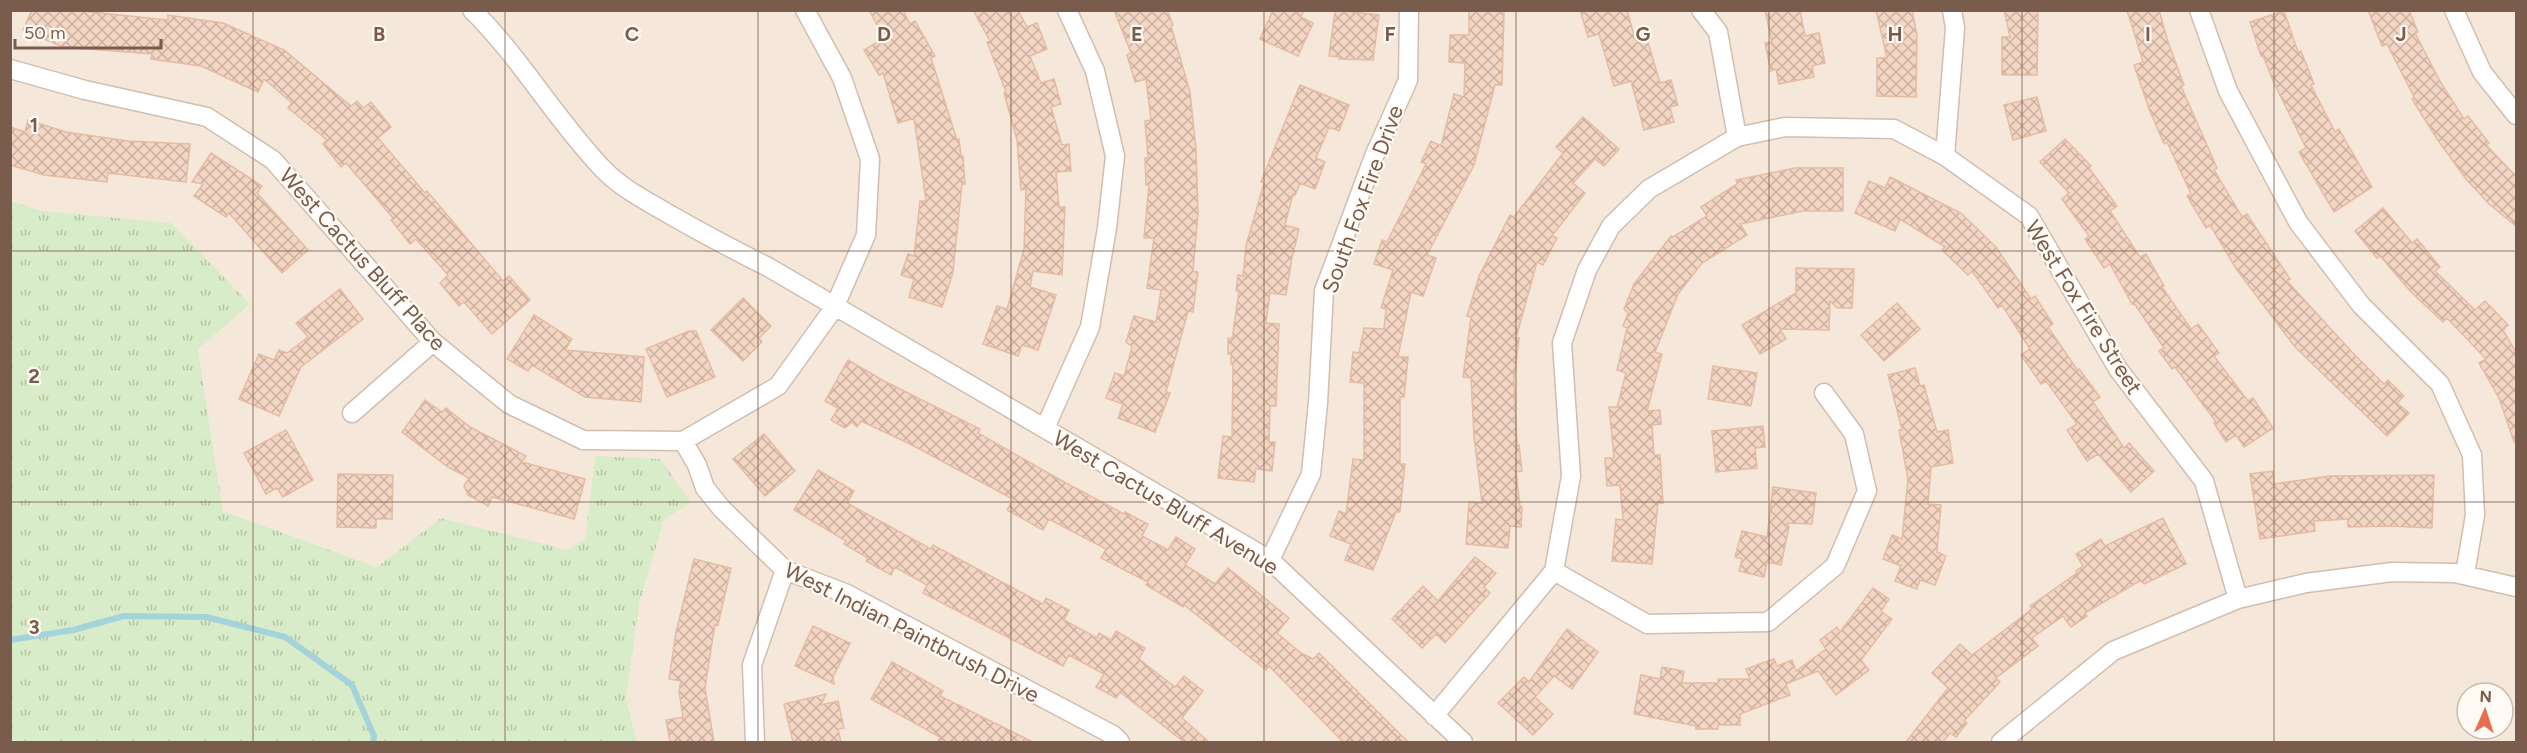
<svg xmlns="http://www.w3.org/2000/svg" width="2527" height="753" font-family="Figtree,sans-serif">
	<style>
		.residential { fill: #f5e8da; fill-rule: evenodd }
		.grass { fill: url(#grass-tufts) }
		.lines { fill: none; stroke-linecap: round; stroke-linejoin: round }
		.stream { stroke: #a5d3da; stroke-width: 6 }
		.building { fill: url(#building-cross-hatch); stroke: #e6bba3; stroke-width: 1.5 }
		.minor-casing { stroke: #d1beb0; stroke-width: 21 }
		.minor { stroke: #fff; stroke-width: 18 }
		.grid { fill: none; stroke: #7a5c4d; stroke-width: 1.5; stroke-opacity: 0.55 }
		.labels { text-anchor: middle; stroke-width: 4.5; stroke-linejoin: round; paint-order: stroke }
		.street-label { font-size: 22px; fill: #7a5c4d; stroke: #fffaf3 }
		.grid-label { font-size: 20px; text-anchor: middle; font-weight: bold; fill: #7a5c4d; stroke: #fffaf3; stroke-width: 4.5; stroke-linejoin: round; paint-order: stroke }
	</style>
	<defs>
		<pattern id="grass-tufts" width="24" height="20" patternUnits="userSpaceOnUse" patternTransform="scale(1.5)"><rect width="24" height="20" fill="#d8ecc9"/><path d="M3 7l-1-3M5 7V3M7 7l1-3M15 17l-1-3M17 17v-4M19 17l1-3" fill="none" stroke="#b4c2a5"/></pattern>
		<pattern id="building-cross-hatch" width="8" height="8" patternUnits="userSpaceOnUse" patternTransform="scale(1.5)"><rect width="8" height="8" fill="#f3d5c3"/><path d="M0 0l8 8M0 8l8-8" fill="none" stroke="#cab0a1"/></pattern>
	</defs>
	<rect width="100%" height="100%" fill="#fdf6ec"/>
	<path class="residential" d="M 11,11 L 2516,11 L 2516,742 L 637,742 L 626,698 L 640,601 L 664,520 L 595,456 L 585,539 L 567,551 L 441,518 L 377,567 L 223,511 L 198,349 L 250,303 L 42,211 L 11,201 ZM 2467,693 L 2503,693 L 2503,729 L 2467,729 Z"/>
	<path class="grass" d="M 11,201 L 42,211 L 171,223 L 250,304 L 198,349 L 223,511 L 377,567 L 441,518 L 567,550 L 585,539 L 595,456 L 660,459 L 691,502 L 664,520 L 640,601 L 626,698 L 637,742 L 11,742 Z"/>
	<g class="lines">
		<path class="stream" d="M 10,640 L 73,630 L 124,616 L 206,617 L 285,637 L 352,685 L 374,736 L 373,742"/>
	</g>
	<path class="building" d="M 32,10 L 72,10 L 168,20 L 168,15 L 223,23 L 284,50 L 351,106 L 357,101 L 363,108 L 371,102 L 391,127 L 378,138 L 425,193 L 427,191 L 503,281 L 509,276 L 530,300 L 492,334 L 464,302 L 459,306 L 440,283 L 448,275 L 416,239 L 410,244 L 391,220 L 393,218 L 346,163 L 341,167 L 323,144 L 327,140 L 288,108 L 292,103 L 264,79 L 258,92 L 201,66 L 151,59 L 152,54 L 63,47 L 23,30 Z
		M 869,10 L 903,10 L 910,24 L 915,21 L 935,56 L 931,58 L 957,140 L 959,139 L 961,156 L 963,156 L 965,184 L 962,184 L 953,272 L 942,307 L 909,297 L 914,279 L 901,275 L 908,254 L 914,256 L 920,201 L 926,201 L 914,118 L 898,123 L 883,73 L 879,75 L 864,50 L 884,38 Z
		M 973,10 L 1018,10 L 1027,27 L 1037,23 L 1047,49 L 1030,56 L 1041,83 L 1054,79 L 1061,104 L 1051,107 L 1062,145 L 1069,144 L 1071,171 L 1056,172 L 1059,207 L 1065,207 L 1062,275 L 1033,271 L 1030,287 L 1056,295 L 1038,350 L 1022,345 L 1018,356 L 983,344 L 997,306 L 1007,309 L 1024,249 L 1026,189 L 1021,190 L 1017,140 L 1004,93 L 1006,92 L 987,42 L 990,41 Z
		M 1114,10 L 1167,10 L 1173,25 L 1171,26 L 1190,92 L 1196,149 L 1198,213 L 1193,271 L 1198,272 L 1193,312 L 1188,311 L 1166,392 L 1170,393 L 1155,432 L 1118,418 L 1123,404 L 1106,398 L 1115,373 L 1124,376 L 1132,347 L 1126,342 L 1134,316 L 1156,322 L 1161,290 L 1147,288 L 1154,238 L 1144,238 L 1149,185 L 1146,185 L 1145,158 L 1148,158 L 1145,121 L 1151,120 L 1146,79 L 1135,82 L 1127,55 L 1131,53 Z
		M 1273,10 L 1304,10 L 1301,17 L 1313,23 L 1298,56 L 1260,39 Z
		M 1335,10 L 1379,15 L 1373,60 L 1339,59 L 1339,57 L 1329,56 Z
		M 1469,10 L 1504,10 L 1502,85 L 1495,85 L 1474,165 L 1427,255 L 1436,258 L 1423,296 L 1411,292 L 1398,357 L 1408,357 L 1404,397 L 1400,397 L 1400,464 L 1405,464 L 1400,512 L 1396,512 L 1373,570 L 1345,560 L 1351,544 L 1330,536 L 1339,511 L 1346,514 L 1353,459 L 1364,460 L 1364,383 L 1350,382 L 1353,352 L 1359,353 L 1364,328 L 1384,329 L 1386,309 L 1381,308 L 1393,270 L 1374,264 L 1382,240 L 1387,242 L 1426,164 L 1421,162 L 1431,141 L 1441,146 L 1454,94 L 1464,97 L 1465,63 L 1449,62 L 1450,35 L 1469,35 Z
		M 1580,10 L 1627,10 L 1634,35 L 1645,32 L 1660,83 L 1671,80 L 1678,105 L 1670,107 L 1674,122 L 1644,130 L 1631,81 L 1614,86 L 1599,34 L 1588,37 Z
		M 1765,10 L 1800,10 L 1805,36 L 1819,33 L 1825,63 L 1812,66 L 1814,77 L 1779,84 L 1776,69 L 1771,71 L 1765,43 L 1772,42 Z
		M 1876,10 L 1912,10 L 1917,35 L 1916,97 L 1877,96 L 1877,58 L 1887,58 Z
		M 2004,10 L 2038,10 L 2037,75 L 2002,75 L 2002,37 L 2010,37 Z
		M 2127,10 L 2159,10 L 2168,42 L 2184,85 L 2181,86 L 2217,168 L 2214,170 L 2242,217 L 2247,214 L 2290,279 L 2287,281 L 2352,352 L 2384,384 L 2388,380 L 2404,396 L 2397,403 L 2409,413 L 2387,436 L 2295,347 L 2237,270 L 2210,225 L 2206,228 L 2187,196 L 2191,194 L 2167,142 L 2164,144 L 2149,109 L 2134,65 L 2143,62 Z
		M 2368,10 L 2409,10 L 2418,32 L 2415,33 L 2441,83 L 2464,119 L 2468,116 L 2489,143 L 2486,145 L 2517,177 L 2517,227 L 2489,204 L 2466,179 L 2437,139 L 2412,99 L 2414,97 L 2387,44 L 2382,46 Z
		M 2284,11 L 2298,52 L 2301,51 L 2314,84 L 2311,85 L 2335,132 L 2339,129 L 2372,187 L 2334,212 L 2299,152 L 2306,148 L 2274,83 L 2263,56 L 2261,56 L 2250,22 Z
		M 1300,85 L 1349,105 L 1339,131 L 1329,127 L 1316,158 L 1325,162 L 1315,189 L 1300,183 L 1295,195 L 1293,194 L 1285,225 L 1299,229 L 1292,258 L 1286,295 L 1270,293 L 1266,323 L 1279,324 L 1276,406 L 1270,406 L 1269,442 L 1275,442 L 1272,471 L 1256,469 L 1254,482 L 1218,478 L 1223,436 L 1232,437 L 1233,364 L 1231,364 L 1231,354 L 1228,354 L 1228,338 L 1232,339 L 1239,291 L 1236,291 L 1238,275 L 1243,276 L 1246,246 L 1264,183 L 1261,182 Z
		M 2037,97 L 2046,131 L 2013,140 L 2004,105 Z
		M 1583,117 L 1619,149 L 1604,166 L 1595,159 L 1573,183 L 1585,193 L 1552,236 L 1557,238 L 1543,265 L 1537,262 L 1516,338 L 1519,338 L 1514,379 L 1517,446 L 1519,445 L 1522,471 L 1516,472 L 1520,506 L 1522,507 L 1521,527 L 1510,526 L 1508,548 L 1466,544 L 1469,502 L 1482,503 L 1474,437 L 1471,378 L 1463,377 L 1471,317 L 1467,316 L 1479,276 L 1510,215 L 1514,217 L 1563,153 L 1556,147 Z
		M 28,120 L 66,132 L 128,141 L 190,144 L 186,182 L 108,173 L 107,182 L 44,175 L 10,165 L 10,127 L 25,132 Z
		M 2065,139 L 2091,166 L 2089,168 L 2117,206 L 2110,211 L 2140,257 L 2146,254 L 2164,286 L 2162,287 L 2191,329 L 2198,324 L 2219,353 L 2214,356 L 2248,401 L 2253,398 L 2273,428 L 2244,447 L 2236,435 L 2226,442 L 2214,423 L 2216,422 L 2175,367 L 2172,369 L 2159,351 L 2164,348 L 2134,303 L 2132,304 L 2110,264 L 2104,268 L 2085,239 L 2089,236 L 2062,199 L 2069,193 L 2040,162 Z
		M 211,153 L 262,186 L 257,193 L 308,250 L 282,273 L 229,213 L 226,217 L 194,196 L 203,184 L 192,182 Z
		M 1795,168 L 1843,168 L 1843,211 L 1803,211 L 1740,224 L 1747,235 L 1702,263 L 1678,294 L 1655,352 L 1662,354 L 1647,411 L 1660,410 L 1661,424 L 1652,425 L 1654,455 L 1660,455 L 1663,503 L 1658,503 L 1652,564 L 1612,561 L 1616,519 L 1623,520 L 1620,485 L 1607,486 L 1605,458 L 1614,458 L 1609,407 L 1617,407 L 1626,373 L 1617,370 L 1627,328 L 1623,326 L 1628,313 L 1624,309 L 1634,284 L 1671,236 L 1673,237 L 1707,216 L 1701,207 L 1737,184 L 1736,180 Z
		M 1890,177 L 1961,213 L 1996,247 L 2031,299 L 2035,296 L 2053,324 L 2048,327 L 2078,371 L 2079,369 L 2100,397 L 2093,402 L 2124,448 L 2129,443 L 2154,471 L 2131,492 L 2098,454 L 2087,461 L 2067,430 L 2077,424 L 2046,381 L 2041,384 L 2021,355 L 2030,349 L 2002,305 L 1998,308 L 1972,271 L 1968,275 L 1942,250 L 1945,247 L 1900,219 L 1895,231 L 1855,213 L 1869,181 L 1885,188 Z
		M 2383,208 L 2412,243 L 2417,239 L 2440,267 L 2435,271 L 2475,310 L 2485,301 L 2508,325 L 2503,330 L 2517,354 L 2517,442 L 2514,442 L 2499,398 L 2479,363 L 2486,359 L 2447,318 L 2443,322 L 2412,293 L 2380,256 L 2377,258 L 2355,231 Z
		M 1796,268 L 1854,269 L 1852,308 L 1837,308 L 1830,301 L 1829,330 L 1780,329 L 1786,339 L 1760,354 L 1742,325 L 1796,293 Z
		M 340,289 L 363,319 L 301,367 L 279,416 L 239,399 L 259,354 L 274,360 L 279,350 L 287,353 L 308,337 L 296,323 Z
		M 743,298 L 771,326 L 759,338 L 762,342 L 743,361 L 711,330 Z
		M 1897,303 L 1920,329 L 1884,361 L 1861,335 Z
		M 534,315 L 572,339 L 565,350 L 644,357 L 641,402 L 585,397 L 532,365 L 528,371 L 507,359 Z
		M 689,331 L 696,331 L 715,377 L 667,397 L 646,349 Z
		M 848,360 L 884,381 L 980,429 L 978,433 L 1055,477 L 1124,514 L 1125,512 L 1148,524 L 1142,536 L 1168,550 L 1176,537 L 1195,549 L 1185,565 L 1215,584 L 1228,568 L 1289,618 L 1277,633 L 1301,653 L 1313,659 L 1319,653 L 1408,742 L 1343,742 L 1269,666 L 1266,670 L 1184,605 L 1183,607 L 1146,585 L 1148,582 L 1101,558 L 1106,549 L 1049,519 L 1043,530 L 1007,510 L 1013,499 L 910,444 L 861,421 L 857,427 L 852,422 L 845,428 L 831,420 L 838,408 L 825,401 Z
		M 1713,366 L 1757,373 L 1751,406 L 1708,399 Z
		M 1915,368 L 1920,386 L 1924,385 L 1937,432 L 1948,430 L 1953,463 L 1931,467 L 1928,504 L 1941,505 L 1937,552 L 1946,556 L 1935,585 L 1920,580 L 1917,589 L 1895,581 L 1901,566 L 1883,559 L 1892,535 L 1902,539 L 1908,479 L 1899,430 L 1902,430 L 1888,375 Z
		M 425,400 L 442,412 L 446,408 L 470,427 L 526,456 L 522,462 L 585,479 L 574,519 L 492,497 L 488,506 L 468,495 L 464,486 L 469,478 L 448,467 L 402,432 Z
		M 1763,426 L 1765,447 L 1755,448 L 1757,468 L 1716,472 L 1712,431 Z
		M 286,430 L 313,480 L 283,497 L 277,488 L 266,494 L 244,453 Z
		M 764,434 L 795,471 L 765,496 L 733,459 Z
		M 818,470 L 854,491 L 847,503 L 931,549 L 933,545 L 1043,604 L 1046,598 L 1069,610 L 1064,620 L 1097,638 L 1099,633 L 1111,640 L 1116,631 L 1145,648 L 1139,659 L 1175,687 L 1184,676 L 1203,691 L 1182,718 L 1209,742 L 1184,742 L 1120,692 L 1116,698 L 1096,687 L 1104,674 L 1069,655 L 1063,666 L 923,593 L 927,585 L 895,567 L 891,575 L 866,561 L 868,558 L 844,544 L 846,541 L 794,510 Z
		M 2273,471 L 2274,484 L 2329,476 L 2434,475 L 2432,528 L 2390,526 L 2348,527 L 2348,519 L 2314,521 L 2315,531 L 2260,539 L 2250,474 Z
		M 338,474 L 393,475 L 392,519 L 376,519 L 376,528 L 337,527 Z
		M 1773,487 L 1816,493 L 1812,524 L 1787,523 L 1789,527 L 1781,565 L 1767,562 L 1764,577 L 1739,571 L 1742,559 L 1735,557 L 1742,531 L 1767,537 Z
		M 2163,518 L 2186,564 L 2144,584 L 2141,580 L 2085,613 L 2087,616 L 2071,627 L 2063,616 L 2032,638 L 2038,646 L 1996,678 L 2000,682 L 1964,721 L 1967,723 L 1956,737 L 1950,733 L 1943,742 L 1906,742 L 1948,688 L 1932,673 L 1960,644 L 1972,655 L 2032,609 L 2030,606 L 2077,573 L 2076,571 L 2083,566 L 2076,554 L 2101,539 L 2105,546 Z
		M 1475,557 L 1496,573 L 1484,587 L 1490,593 L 1445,643 L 1436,634 L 1422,648 L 1392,619 L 1423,586 L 1438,601 Z
		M 694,559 L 731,568 L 718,625 L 715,624 L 705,688 L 714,742 L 670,742 L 666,720 L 683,717 L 679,691 L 681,681 L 669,679 L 676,632 Z
		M 1873,588 L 1889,599 L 1881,611 L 1892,619 L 1861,660 L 1869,670 L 1836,695 L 1818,671 L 1786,684 L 1790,695 L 1740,714 L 1740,725 L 1718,725 L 1718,729 L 1696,729 L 1696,726 L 1634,714 L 1641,675 L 1660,679 L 1662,667 L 1684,671 L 1682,683 L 1718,683 L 1718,679 L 1750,679 L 1746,669 L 1774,659 L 1777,666 L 1792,660 L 1796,671 L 1826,649 L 1820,640 L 1837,627 L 1840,632 Z
		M 813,626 L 850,643 L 833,677 L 834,684 L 795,666 Z
		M 1567,629 L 1598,652 L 1572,689 L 1554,676 L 1535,697 L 1553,714 L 1533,735 L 1498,703 L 1524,677 L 1529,682 Z
		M 892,662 L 943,691 L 940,696 L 1033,742 L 938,742 L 940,737 L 871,699 Z
		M 826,694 L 821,705 L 838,701 L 844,728 L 838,729 L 841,742 L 793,742 L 784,704 Z"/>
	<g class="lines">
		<g class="minor-casing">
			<path id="minor" d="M 472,10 C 520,57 556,120 603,169 C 621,188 645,200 667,213 C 700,232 734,250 768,267 L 1270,560 L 1463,742
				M 1701,10 L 1718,32 L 1737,137
				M 2199,10 L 2228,91 L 2298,222 L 2361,305 L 2440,384 L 2472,455 L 2475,515 L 2465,574
				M 2454,10 L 2482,72 L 2516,115
				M 10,69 L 85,90 L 207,117 L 273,160 L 433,342 L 509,404 L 583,440 L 683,441 L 778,386 L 834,308 L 866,235 L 870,159 L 842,78 L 805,10
				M 1945,156 L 1955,28 L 1952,10
				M 352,413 L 433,342
				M 1045,428 L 1090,327 L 1107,228 L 1115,156 L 1095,71 L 1067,10
				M 683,441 L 697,465 L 705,488 L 722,509 L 785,570 L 847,594 L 1113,735 L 1120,742
				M 1270,560 L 1311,474 L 1318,403 L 1324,291 L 1375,154 L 1408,80 L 1409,10
				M 1554,571 L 1647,624 L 1768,622 L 1835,566 L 1867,491 L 1854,434 L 1824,393
				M 1434,716 L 1554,571 L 1571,476 L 1562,343 L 1587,270 L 1611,226 L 1649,189 L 1737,137 L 1785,127 L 1894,129 L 1945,156 L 2029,216 L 2118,369 L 2204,481 L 2238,599
				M 755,742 L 752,665 L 785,570
				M 2001,742 L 2113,651 L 2238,599 L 2306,583 L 2392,572 L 2455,573 L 2516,587"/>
		</g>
		<use href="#minor" class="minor"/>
	</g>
	<path class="grid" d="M 253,10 L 253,742M 505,10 L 505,742M 758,10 L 758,742M 1011,10 L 1011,742M 1264,10 L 1264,742M 1516,10 L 1516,742M 1769,10 L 1769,742M 2022,10 L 2022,742M 2274,10 L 2274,742M 10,251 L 2516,251M 10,502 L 2516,502"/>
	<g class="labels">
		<g class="street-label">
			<text transform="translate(1362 199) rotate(-70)" y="8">South Fox Fire Drive</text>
			<text transform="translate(363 259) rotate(48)" y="8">West Cactus Bluff Place</text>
			<text transform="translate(2084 307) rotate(58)" y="8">West Fox Fire Street</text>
			<text transform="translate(1166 502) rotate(31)" y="8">West Cactus Bluff Avenue</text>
			<text transform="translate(912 632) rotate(27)" y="8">West Indian Paintbrush Drive</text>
		</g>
	</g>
	<g class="grid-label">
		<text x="379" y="41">B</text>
		<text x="632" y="41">C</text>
		<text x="884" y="41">D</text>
		<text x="1137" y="41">E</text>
		<text x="1390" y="41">F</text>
		<text x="1643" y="41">G</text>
		<text x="1895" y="41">H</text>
		<text x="2148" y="41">I</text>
		<text x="2401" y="41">J</text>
		<text x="34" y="132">1</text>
		<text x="34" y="383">2</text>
		<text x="34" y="634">3</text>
	</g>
	<rect width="2527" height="753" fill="none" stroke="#7a5c4d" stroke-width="24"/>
	<g transform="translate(2485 711) rotate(3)"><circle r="28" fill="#fffaf3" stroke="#cabbb1" stroke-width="1.5"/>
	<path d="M0-4.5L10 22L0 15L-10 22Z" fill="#e76f51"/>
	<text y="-9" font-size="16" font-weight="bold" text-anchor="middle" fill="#7a5c4d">N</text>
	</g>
	<path d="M15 39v9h146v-9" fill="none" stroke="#7a5c4d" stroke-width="3"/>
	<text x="24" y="39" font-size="18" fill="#7a5c4d" stroke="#fffaf3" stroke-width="4.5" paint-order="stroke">50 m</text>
</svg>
